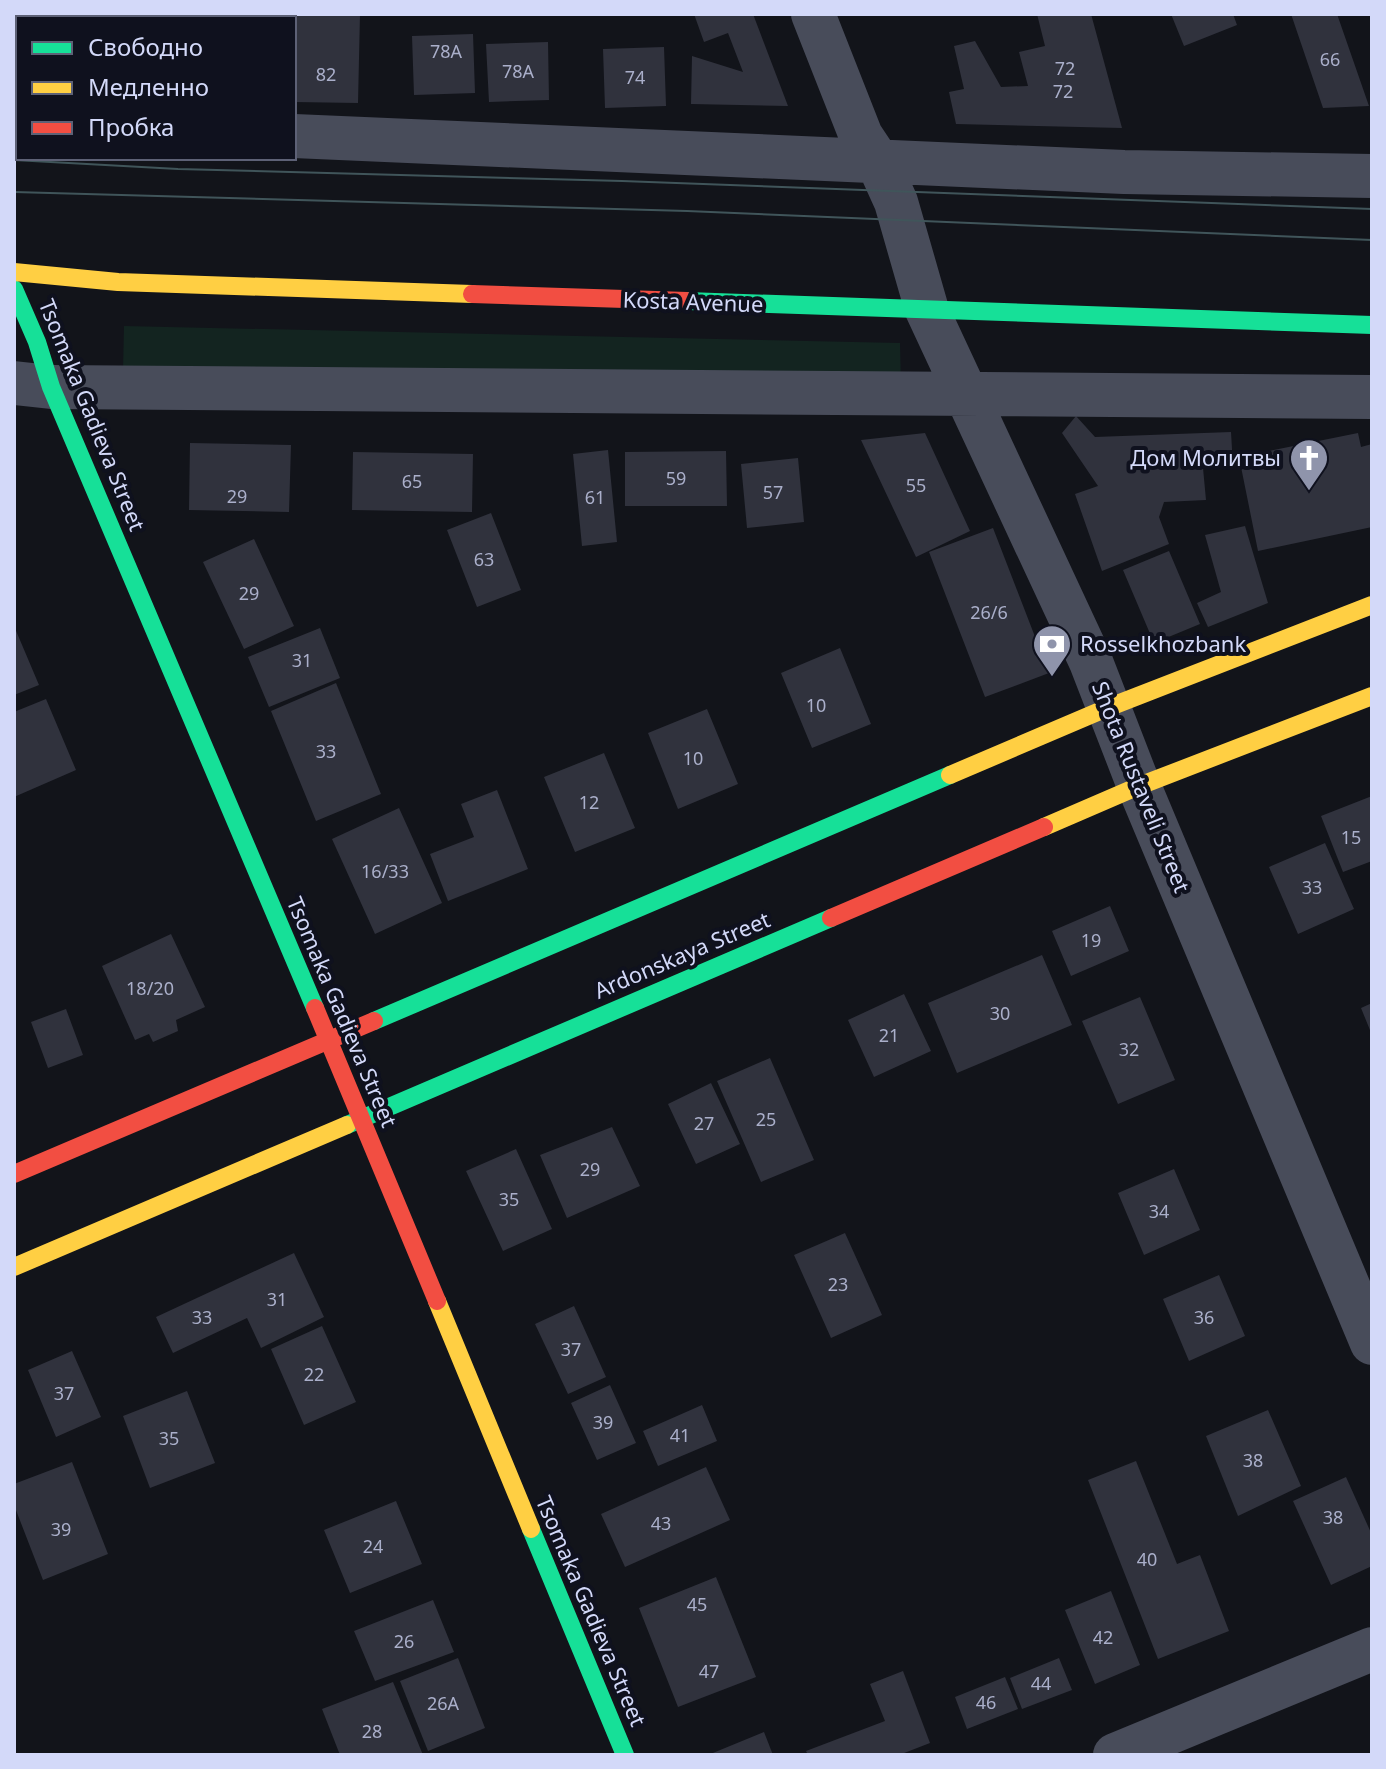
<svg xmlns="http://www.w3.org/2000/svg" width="1386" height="1769" font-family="'Noto Sans',sans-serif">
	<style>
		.green { fill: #132420 }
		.building { fill: #30323d }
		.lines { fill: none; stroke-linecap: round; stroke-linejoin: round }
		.street { stroke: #484c5a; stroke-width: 44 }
		.fast { stroke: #16e098; stroke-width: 18 }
		.slow { stroke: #ffcf43; stroke-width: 18 }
		.jam { stroke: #f24e42; stroke-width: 18 }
		.tram { stroke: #40555a; stroke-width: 2 }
		.labels { text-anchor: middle; stroke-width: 8; stroke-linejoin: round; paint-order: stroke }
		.number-label { font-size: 18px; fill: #aaafca }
		.street-label { font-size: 22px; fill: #d3d9f9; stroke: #0f111e }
		.poi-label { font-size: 22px; fill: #d3d9f9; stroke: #0f111e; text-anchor: end }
	</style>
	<rect width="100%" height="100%" fill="#12141a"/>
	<path class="green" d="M 124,326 L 900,343 L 901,386 L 123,371 Z"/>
	<path class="building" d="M 14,14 L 360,14 L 358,103 L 294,102 L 294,18 L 18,18 L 18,48 L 14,38 Z
		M 694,14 L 753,14 L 788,106 L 691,104 L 692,56 L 743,72 L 728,33 L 704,42 Z
		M 1037,14 L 1091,14 L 1122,128 L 956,124 L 949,92 L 964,89 L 954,46 L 975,41 L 1001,87 L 1028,86 L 1019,52 L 1045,46 Z
		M 1171,14 L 1233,14 L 1237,25 L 1184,46 Z
		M 1291,14 L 1337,14 L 1369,106 L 1323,108 Z
		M 473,34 L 475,93 L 414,95 L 412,36 Z
		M 548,42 L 549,100 L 489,102 L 486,44 Z
		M 664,47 L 666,106 L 605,108 L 603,49 Z
		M 1076,416 L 1095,437 L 1231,432 L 1233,466 L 1203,468 L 1206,500 L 1164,502 L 1159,517 L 1169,544 L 1102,571 L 1075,494 L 1098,486 L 1062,433 Z
		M 925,433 L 970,531 L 916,557 L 861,440 Z
		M 1358,433 L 1361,447 L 1372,444 L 1372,527 L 1258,551 L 1239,457 Z
		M 190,443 L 291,445 L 289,512 L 189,510 Z
		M 608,450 L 617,542 L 582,546 L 573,454 Z
		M 726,451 L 727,506 L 625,506 L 625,452 Z
		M 353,452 L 473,454 L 472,512 L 352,510 Z
		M 798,458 L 804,522 L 747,528 L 741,464 Z
		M 491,513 L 521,590 L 477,607 L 447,530 Z
		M 1245,526 L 1268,603 L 1208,627 L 1197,603 L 1221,592 L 1205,535 Z
		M 993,528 L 1049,673 L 985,697 L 929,552 Z
		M 254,539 L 294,626 L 244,649 L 203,562 Z
		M 1169,551 L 1200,624 L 1154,643 L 1123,570 Z
		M 14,626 L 39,685 L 14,695 Z
		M 320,628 L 340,678 L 269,707 L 248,657 Z
		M 840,648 L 871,724 L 812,748 L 781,673 Z
		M 336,683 L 381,794 L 316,821 L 271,711 Z
		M 46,699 L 76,770 L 14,797 L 14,712 Z
		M 707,709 L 738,784 L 678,809 L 648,733 Z
		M 604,753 L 635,828 L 575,852 L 544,777 Z
		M 497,790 L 528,869 L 448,901 L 430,854 L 474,837 L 461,804 Z
		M 1372,796 L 1372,861 L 1343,872 L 1321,816 Z
		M 399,808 L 442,903 L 375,934 L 332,839 Z
		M 1325,843 L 1354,909 L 1298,934 L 1269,867 Z
		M 1110,906 L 1129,951 L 1071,976 L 1052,931 Z
		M 171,934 L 205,1007 L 176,1020 L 178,1031 L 153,1042 L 149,1034 L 135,1040 L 102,966 Z
		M 1042,955 L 1072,1025 L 957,1073 L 928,1003 Z
		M 904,994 L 931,1051 L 874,1077 L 848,1020 Z
		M 1140,997 L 1175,1080 L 1118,1104 L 1082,1021 Z
		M 1372,1003 L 1372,1035 L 1361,1008 Z
		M 66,1009 L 83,1055 L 48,1068 L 31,1022 Z
		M 770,1058 L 814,1160 L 761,1182 L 717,1081 Z
		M 711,1083 L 740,1144 L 696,1164 L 668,1104 Z
		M 612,1127 L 640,1186 L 567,1218 L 540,1155 Z
		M 516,1149 L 552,1229 L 503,1251 L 466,1171 Z
		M 1174,1169 L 1200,1230 L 1144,1255 L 1118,1193 Z
		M 845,1233 L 882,1315 L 831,1338 L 794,1255 Z
		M 294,1253 L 324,1317 L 261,1348 L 247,1318 L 173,1353 L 156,1317 Z
		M 1219,1275 L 1245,1336 L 1189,1361 L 1163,1299 Z
		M 574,1306 L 606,1377 L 568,1394 L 535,1324 Z
		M 322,1326 L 356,1402 L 304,1425 L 271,1349 Z
		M 72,1351 L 101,1417 L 56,1437 L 28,1370 Z
		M 610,1385 L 636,1443 L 597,1460 L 571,1403 Z
		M 187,1391 L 215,1463 L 150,1488 L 123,1416 Z
		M 702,1405 L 717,1441 L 658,1466 L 643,1431 Z
		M 1268,1410 L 1301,1486 L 1238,1516 L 1206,1436 Z
		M 1136,1461 L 1177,1564 L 1200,1555 L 1229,1631 L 1158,1659 L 1088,1480 Z
		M 72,1462 L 108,1554 L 43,1580 L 14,1505 L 14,1484 Z
		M 706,1467 L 730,1520 L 625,1567 L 601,1514 Z
		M 1346,1477 L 1372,1535 L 1372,1566 L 1331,1585 L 1293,1501 Z
		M 396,1501 L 422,1564 L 350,1593 L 324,1530 Z
		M 716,1577 L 756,1677 L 678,1707 L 639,1608 Z
		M 1111,1591 L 1140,1665 L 1095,1684 L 1065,1610 Z
		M 433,1600 L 454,1652 L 375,1681 L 354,1631 Z
		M 458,1658 L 485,1728 L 428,1751 L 400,1681 Z
		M 1059,1658 L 1072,1690 L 1022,1709 L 1010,1678 Z
		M 903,1671 L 930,1743 L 899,1755 L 808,1755 L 806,1751 L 885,1721 L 870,1684 Z
		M 1005,1677 L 1018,1709 L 967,1729 L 955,1697 Z
		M 393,1682 L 423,1755 L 340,1755 L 322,1709 Z
		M 764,1732 L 773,1755 L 708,1755 Z"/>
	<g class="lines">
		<path class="street" d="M 813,14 L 861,136 L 877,160 L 896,202 L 927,310 L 1091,662 L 1139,786 L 1372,1343
			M 14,125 L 18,125
			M 294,136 L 1124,172 L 1372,176
			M 14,383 L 51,387 L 1372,397
			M 1115,1755 L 1372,1649"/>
		<path class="fast" d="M 14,289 L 37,342 L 51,387 L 315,1008
			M 687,301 L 1372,325
			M 374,1021 L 950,775
			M 347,1125 L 831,918
			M 531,1529 L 625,1755"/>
		<path class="slow" d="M 14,272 L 118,282 L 472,294
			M 950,775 L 1107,708 L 1372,605
			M 1044,827 L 1139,786 L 1372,696
			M 14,1267 L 347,1125
			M 437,1301 L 531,1529"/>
		<path class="jam" d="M 472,294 L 687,301
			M 831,918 L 1044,827
			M 315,1008 L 437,1301
			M 14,1174 L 374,1021"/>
		<path class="tram" d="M 14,160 L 178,169 L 622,181 L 1372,209
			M 14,192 L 687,211 L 1372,240"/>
	</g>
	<defs>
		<g id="church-pin" transform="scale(2)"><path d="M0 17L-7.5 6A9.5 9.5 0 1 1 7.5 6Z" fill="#8f94ab" stroke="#0f111e"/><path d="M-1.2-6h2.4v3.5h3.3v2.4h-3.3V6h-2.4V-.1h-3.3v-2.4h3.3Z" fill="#fff"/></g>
		<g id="bank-pin" transform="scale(2)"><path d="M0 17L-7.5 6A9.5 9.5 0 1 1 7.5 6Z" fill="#8f94ab" stroke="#0f111e"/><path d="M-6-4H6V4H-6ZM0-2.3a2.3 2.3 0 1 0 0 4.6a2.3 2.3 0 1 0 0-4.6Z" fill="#fff"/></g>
	</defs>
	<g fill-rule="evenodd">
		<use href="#church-pin" x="1309" y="458"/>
		<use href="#bank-pin" x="1052" y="644"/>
	</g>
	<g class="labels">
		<g class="number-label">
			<text x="446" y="58">78А</text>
			<text x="1330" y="66">66</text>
			<text x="1065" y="75">72</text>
			<text x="518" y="78">78А</text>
			<text x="326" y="81">82</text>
			<text x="635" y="84">74</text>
			<text x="1063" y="98">72</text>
			<text x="676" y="485">59</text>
			<text x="412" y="488">65</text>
			<text x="916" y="492">55</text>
			<text x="773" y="499">57</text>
			<text x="237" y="503">29</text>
			<text x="595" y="504">61</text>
			<text x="484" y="566">63</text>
			<text x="249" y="600">29</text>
			<text x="989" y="619">26/6</text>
			<text x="302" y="667">31</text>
			<text x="816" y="712">10</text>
			<text x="326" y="758">33</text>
			<text x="693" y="765">10</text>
			<text x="589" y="809">12</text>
			<text x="1351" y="844">15</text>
			<text x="385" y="878">16/33</text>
			<text x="1312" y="894">33</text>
			<text x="1091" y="947">19</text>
			<text x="150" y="995">18/20</text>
			<text x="1000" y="1020">30</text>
			<text x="889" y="1042">21</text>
			<text x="1129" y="1056">32</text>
			<text x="766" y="1126">25</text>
			<text x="704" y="1130">27</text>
			<text x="590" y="1176">29</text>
			<text x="509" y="1206">35</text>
			<text x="1159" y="1218">34</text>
			<text x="838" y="1291">23</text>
			<text x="277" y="1306">31</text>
			<text x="202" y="1324">33</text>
			<text x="1204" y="1324">36</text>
			<text x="571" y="1356">37</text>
			<text x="314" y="1381">22</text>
			<text x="64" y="1400">37</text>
			<text x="603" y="1429">39</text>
			<text x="680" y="1442">41</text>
			<text x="169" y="1445">35</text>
			<text x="1253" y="1467">38</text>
			<text x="1333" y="1524">38</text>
			<text x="661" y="1530">43</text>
			<text x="61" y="1536">39</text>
			<text x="373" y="1553">24</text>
			<text x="1147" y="1566">40</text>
			<text x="697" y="1611">45</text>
			<text x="1103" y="1644">42</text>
			<text x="404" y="1648">26</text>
			<text x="709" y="1678">47</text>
			<text x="1041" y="1690">44</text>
			<text x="986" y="1709">46</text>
			<text x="443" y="1710">26А</text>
			<text x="372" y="1738">28</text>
		</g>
		<g class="street-label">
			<text transform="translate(693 302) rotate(2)" y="8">Kosta Avenue</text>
			<text transform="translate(92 415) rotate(68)" y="8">Tsomaka Gadieva Street</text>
			<text transform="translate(1141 787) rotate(68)" y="8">Shota Rustaveli Street</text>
			<text transform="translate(682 955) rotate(-23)" y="8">Ardonskaya Street</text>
			<text transform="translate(342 1012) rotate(67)" y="8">Tsomaka Gadieva Street</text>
			<text transform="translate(591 1611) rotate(67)" y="8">Tsomaka Gadieva Street</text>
		</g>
		<g class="poi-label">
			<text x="1281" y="466">Дом Молитвы</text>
			<text x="1080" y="652" text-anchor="start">Rosselkhozbank</text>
		</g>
	</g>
	<rect width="1386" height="1769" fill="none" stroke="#d3d9f9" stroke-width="32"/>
	<rect x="16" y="16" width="280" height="144" fill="#0f111e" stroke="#5d6176" stroke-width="2"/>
	<rect x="32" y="42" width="40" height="12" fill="#16e098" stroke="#5d6176" stroke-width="2"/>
	<text x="88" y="56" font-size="24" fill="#d3d9f9">Свободно</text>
	<rect x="32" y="82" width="40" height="12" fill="#ffcf43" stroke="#5d6176" stroke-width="2"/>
	<text x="88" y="96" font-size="24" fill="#d3d9f9">Медленно</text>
	<rect x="32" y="122" width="40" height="12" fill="#f24e42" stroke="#5d6176" stroke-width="2"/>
	<text x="88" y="136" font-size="24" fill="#d3d9f9">Пробка</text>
</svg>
